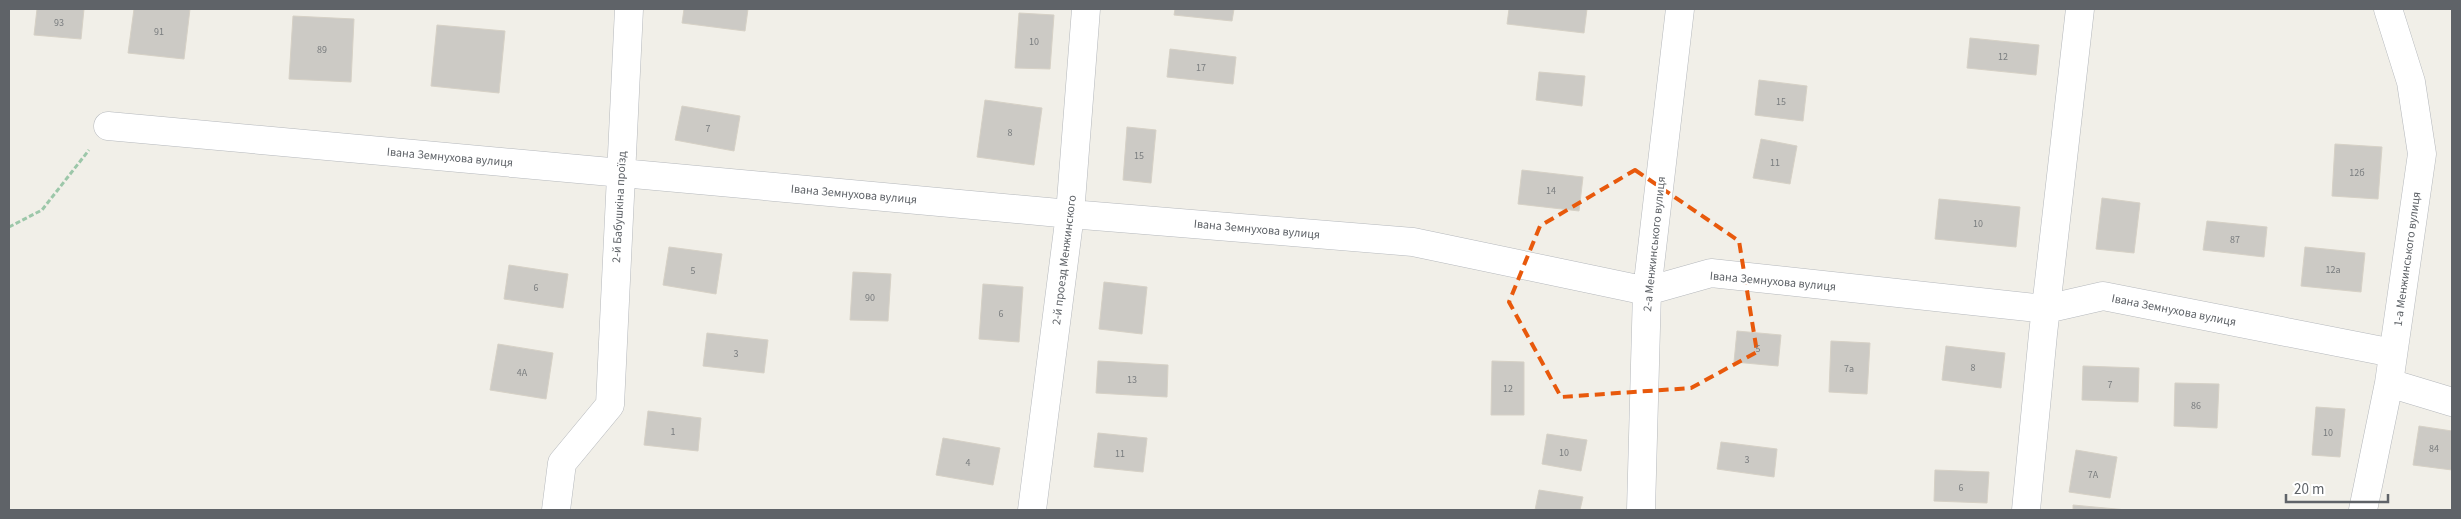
<svg xmlns="http://www.w3.org/2000/svg" width="2461" height="519" font-family="'Source Sans 3',sans-serif">
	<style>
		.building { fill: #cccac5; stroke: #d6d1c6 }
		.lines { fill: none; stroke-linecap: round; stroke-linejoin: round }
		.minor-casing { stroke: #b5b8bc; stroke-width: 29 }
		.path { stroke: #9cc7a9; stroke-width: 3; stroke-dasharray: 5 2.5; stroke-linecap: butt }
		.minor { stroke: #fff; stroke-width: 28 }
		.marked { fill: none; stroke: #e8590c; stroke-width: 4; stroke-dasharray: 10 6; stroke-linejoin: round }
		.labels { text-anchor: middle; stroke-width: 5; stroke-linejoin: round; paint-order: stroke }
		.number-label { font-size: 10px; fill: #7a7d7f }
		.street-label { font-size: 12px; fill: #5f6368; stroke: #fff }
	</style>
	<rect width="100%" height="100%" fill="#f1efe8"/>
	<path class="building" d="M 37,9 L 84,9 L 81,39 L 34,35 Z
		M 134,9 L 190,9 L 184,59 L 128,53 Z
		M 684,9 L 748,9 L 745,31 L 682,23 Z
		M 1175,9 L 1234,9 L 1232,21 L 1174,15 Z
		M 1509,9 L 1587,9 L 1584,33 L 1507,24 Z
		M 1019,13 L 1054,15 L 1050,69 L 1015,68 Z
		M 293,16 L 354,19 L 351,82 L 289,79 Z
		M 437,25 L 505,31 L 499,93 L 431,86 Z
		M 1970,38 L 2039,45 L 2036,75 L 1967,68 Z
		M 1170,49 L 1236,57 L 1233,84 L 1167,77 Z
		M 1539,72 L 1585,76 L 1582,106 L 1536,100 Z
		M 1759,80 L 1807,86 L 1803,121 L 1755,115 Z
		M 985,100 L 1042,108 L 1034,165 L 977,157 Z
		M 682,106 L 740,116 L 734,151 L 675,140 Z
		M 1127,127 L 1156,130 L 1151,183 L 1123,180 Z
		M 1761,139 L 1797,146 L 1790,184 L 1753,178 Z
		M 2335,144 L 2382,147 L 2378,199 L 2332,196 Z
		M 1522,170 L 1583,177 L 1579,211 L 1518,204 Z
		M 2102,198 L 2140,203 L 2134,253 L 2096,249 Z
		M 1939,199 L 2020,207 L 2016,247 L 1935,239 Z
		M 2207,221 L 2267,227 L 2264,257 L 2203,250 Z
		M 669,247 L 722,254 L 716,294 L 663,285 Z
		M 2305,247 L 2365,253 L 2361,292 L 2301,286 Z
		M 509,265 L 568,274 L 563,308 L 504,299 Z
		M 853,272 L 891,274 L 888,321 L 850,320 Z
		M 1104,282 L 1147,287 L 1142,334 L 1099,329 Z
		M 983,284 L 1023,287 L 1019,342 L 979,339 Z
		M 1737,331 L 1781,335 L 1778,366 L 1734,362 Z
		M 707,333 L 768,340 L 764,373 L 703,366 Z
		M 1831,341 L 1870,343 L 1867,394 L 1829,392 Z
		M 498,344 L 553,353 L 546,399 L 490,390 Z
		M 1946,346 L 2005,353 L 2001,388 L 1942,380 Z
		M 1098,361 L 1168,365 L 1167,397 L 1096,393 Z
		M 1492,361 L 1524,362 L 1524,415 L 1491,415 Z
		M 2083,366 L 2139,368 L 2138,402 L 2082,400 Z
		M 2175,383 L 2219,384 L 2217,428 L 2174,426 Z
		M 2316,407 L 2345,409 L 2340,457 L 2312,455 Z
		M 648,411 L 701,418 L 698,451 L 644,445 Z
		M 2419,426 L 2452,431 L 2452,470 L 2413,465 Z
		M 1098,433 L 1147,438 L 1143,472 L 1094,467 Z
		M 1547,434 L 1587,440 L 1581,471 L 1542,464 Z
		M 943,438 L 1000,448 L 993,485 L 936,475 Z
		M 1721,442 L 1777,449 L 1774,477 L 1717,469 Z
		M 2076,450 L 2117,457 L 2110,498 L 2069,492 Z
		M 1935,470 L 1989,472 L 1987,503 L 1934,501 Z
		M 1539,490 L 1583,497 L 1580,510 L 1535,510 Z
		M 2073,505 L 2127,510 L 2073,510 Z"/>
	<g class="lines">
		<g class="minor-casing">
			<path id="minor" d="M 108,126 L 1070,214 L 1413,242 L 1647,291 L 1711,273 L 2046,309 L 2103,296 L 2393,353
				M 2389,383 L 2452,402
				M 556,510 L 562,463 L 610,405 L 629,9
				M 1032,510 L 1070,214 L 1086,9
				M 1641,510 L 1647,291 L 1680,9
				M 2026,510 L 2043,334 L 2080,9
				M 2363,510 L 2389,383 L 2422,154 L 2411,82 L 2388,9"/>
		</g>
		<path class="path" d="M 9,227 L 42,210 L 89,150"/>
		<use href="#minor" class="minor"/>
	</g>
	<path class="marked" d="M 1635,170 L 1739,241 L 1757,352 L 1691,388 L 1561,397 L 1509,302 L 1540,226 Z"/>
	<g class="labels">
		<g class="number-label">
			<text x="59" y="26">93</text>
			<text x="159" y="35">91</text>
			<text x="1034" y="45">10</text>
			<text x="322" y="53">89</text>
			<text x="2003" y="60">12</text>
			<text x="1201" y="71">17</text>
			<text x="1781" y="105">15</text>
			<text x="708" y="132">7</text>
			<text x="1010" y="136">8</text>
			<text x="1139" y="159">15</text>
			<text x="1775" y="166">11</text>
			<text x="2357" y="176">12б</text>
			<text x="1551" y="194">14</text>
			<text x="1978" y="227">10</text>
			<text x="2235" y="243">87</text>
			<text x="2333" y="273">12а</text>
			<text x="693" y="274">5</text>
			<text x="536" y="291">6</text>
			<text x="870" y="301">90</text>
			<text x="1001" y="317">6</text>
			<text x="1758" y="352">5</text>
			<text x="736" y="357">3</text>
			<text x="1973" y="371">8</text>
			<text x="1849" y="372">7а</text>
			<text x="522" y="376">4А</text>
			<text x="1132" y="383">13</text>
			<text x="2110" y="388">7</text>
			<text x="1508" y="392">12</text>
			<text x="2196" y="409">86</text>
			<text x="673" y="435">1</text>
			<text x="2328" y="436">10</text>
			<text x="2434" y="452">84</text>
			<text x="1564" y="456">10</text>
			<text x="1120" y="457">11</text>
			<text x="1747" y="463">3</text>
			<text x="968" y="466">4</text>
			<text x="2093" y="478">7А</text>
			<text x="1961" y="491">6</text>
		</g>
		<g class="street-label">
			<text transform="translate(450 157) rotate(5)" y="4">Івана Земнухова вулиця</text>
			<text transform="translate(854 194) rotate(5)" y="4">Івана Земнухова вулиця</text>
			<text transform="translate(619 207) rotate(-87)" y="4">2-й Бабушкіна проїзд</text>
			<text transform="translate(1257 229) rotate(5)" y="4">Івана Земнухова вулиця</text>
			<text transform="translate(1654 244) rotate(-84)" y="4">2-а Менжинського вулиця</text>
			<text transform="translate(2407 259) rotate(-82)" y="4">1-а Менжинського вулиця</text>
			<text transform="translate(1064 260) rotate(-83)" y="4">2-й проезд Менжинского</text>
			<text transform="translate(1773 281) rotate(5)" y="4">Івана Земнухова вулиця</text>
			<text transform="translate(2174 310) rotate(11)" y="4">Івана Земнухова вулиця</text>
		</g>
	</g>
	<rect width="2461" height="519" fill="none" stroke="#5f6368" stroke-width="20"/>
	<path d="M2286 494v8h102v-8" fill="none" stroke="#5f6368" stroke-width="2.5"/>
	<text x="2294" y="494" font-size="15" fill="#5f6368" stroke="#ffffff" stroke-width="4" paint-order="stroke">20 m</text>
</svg>
